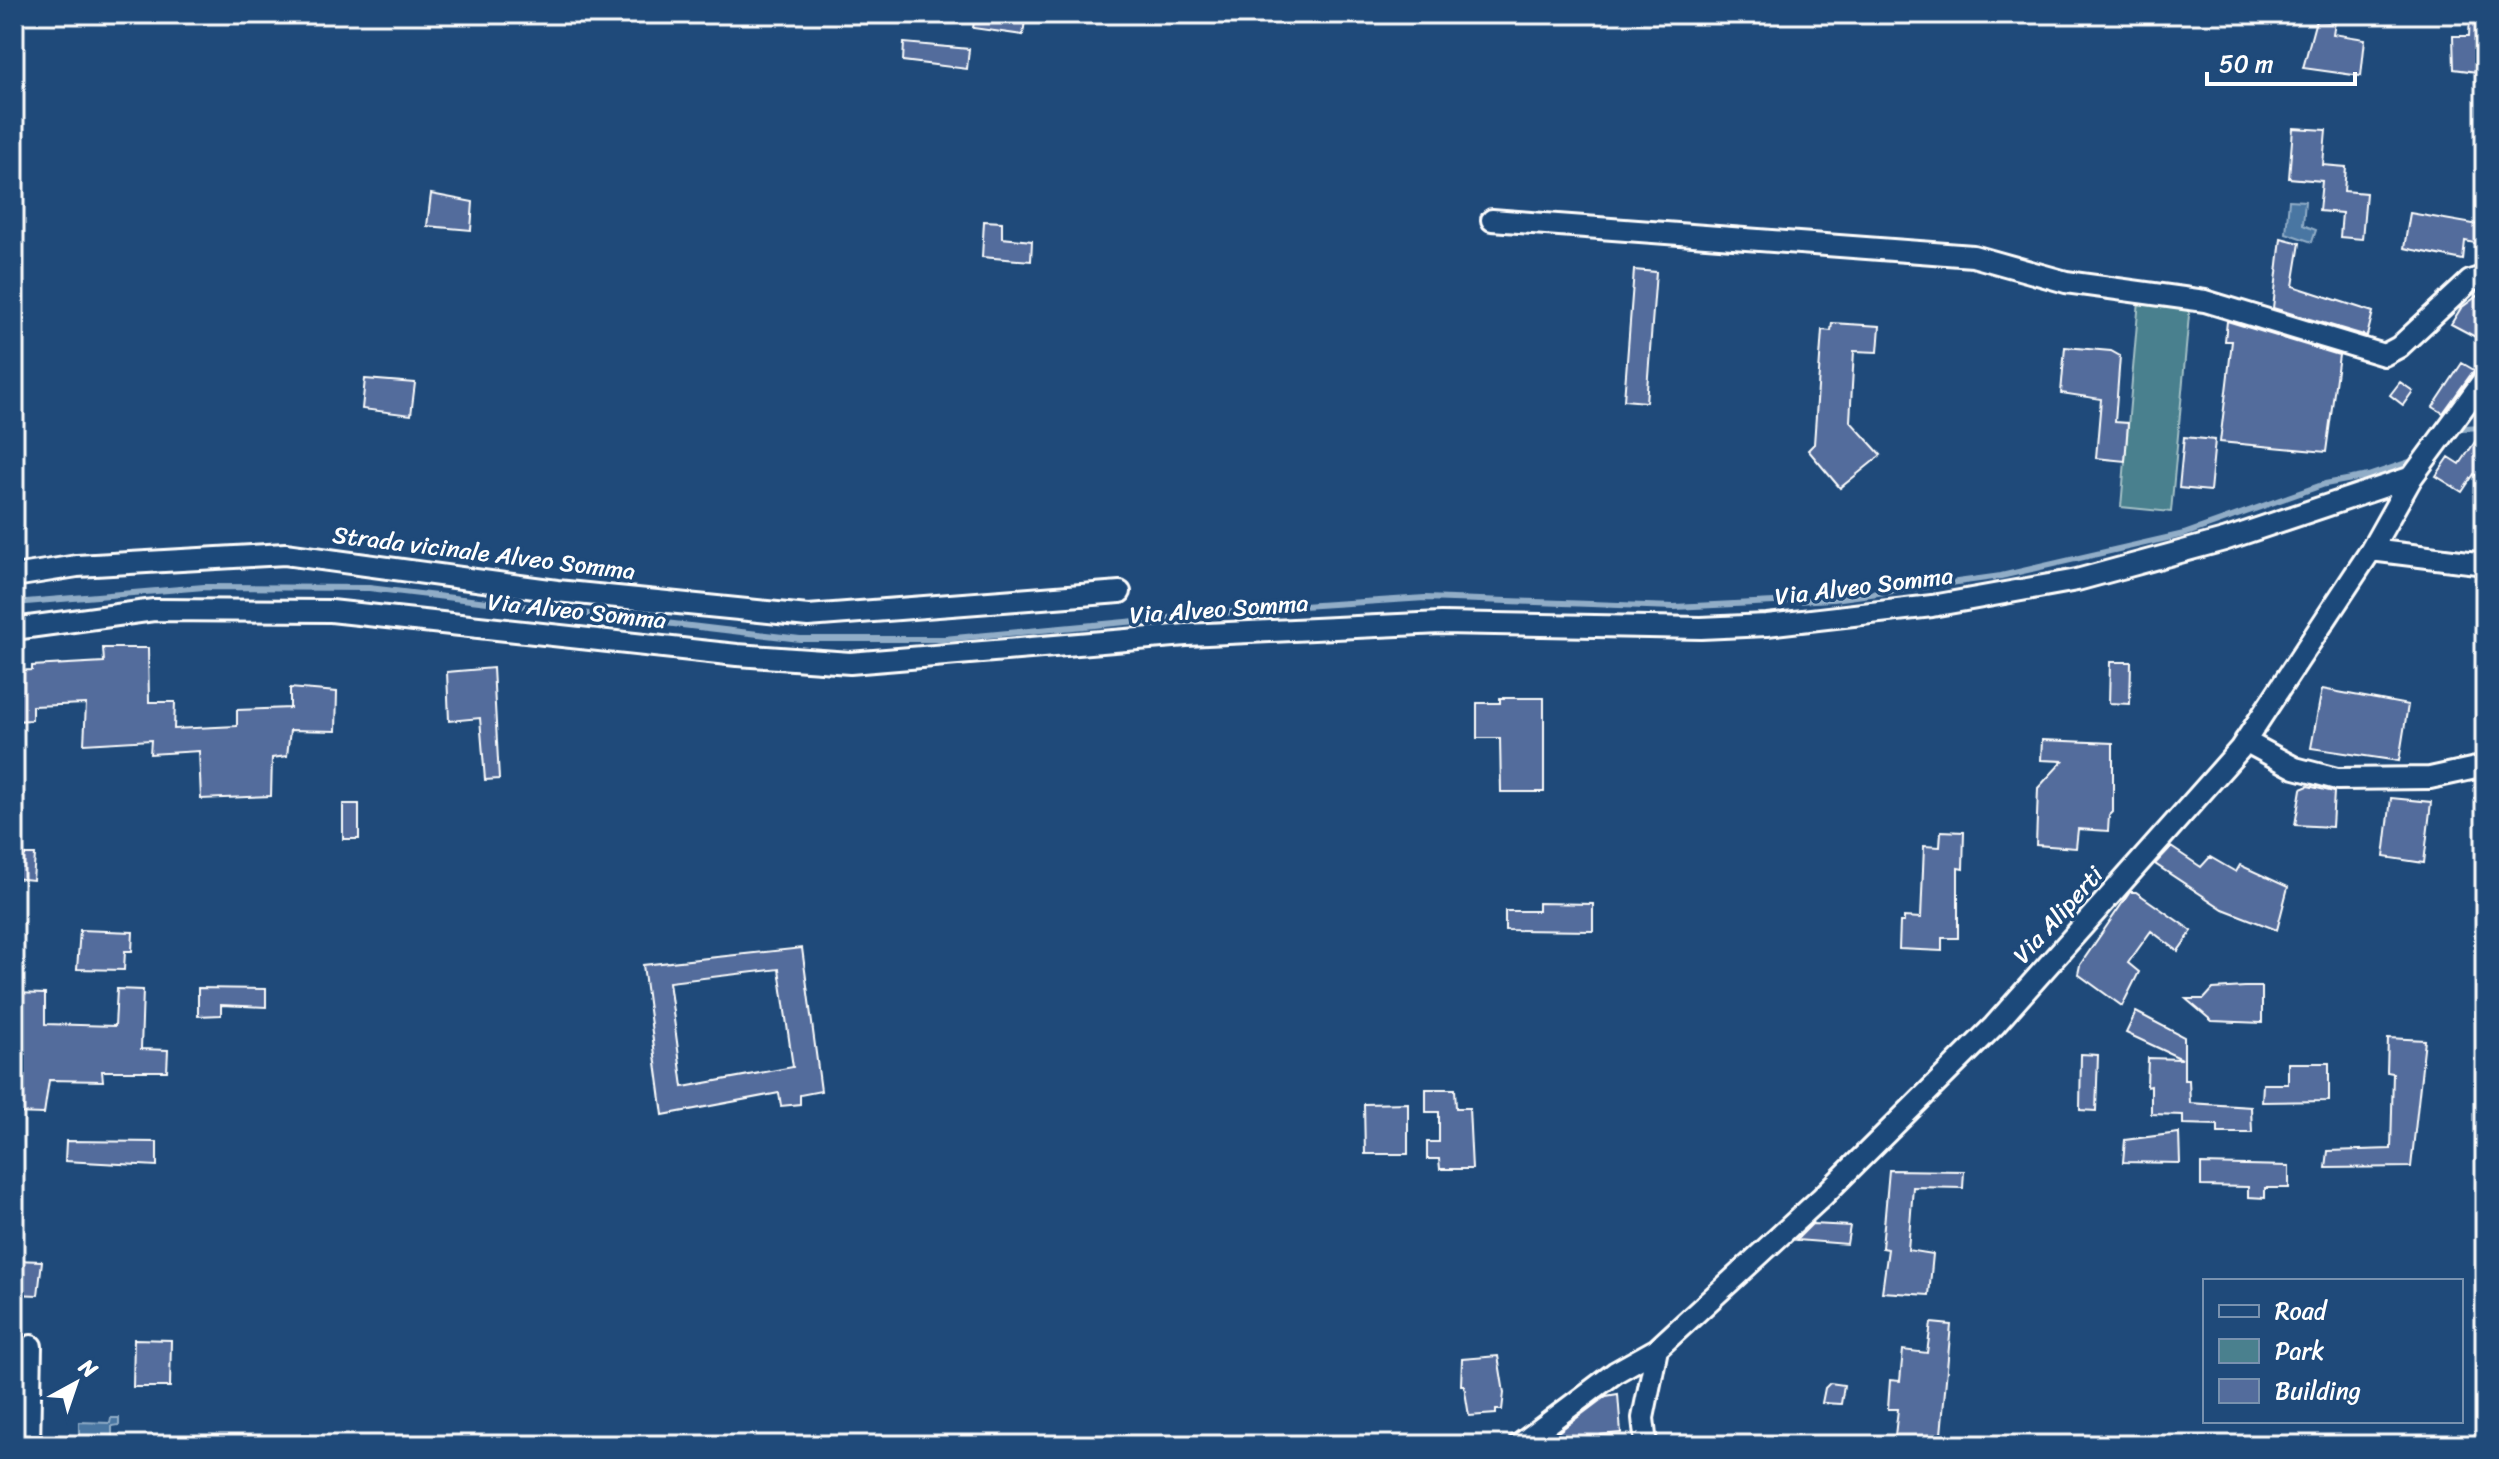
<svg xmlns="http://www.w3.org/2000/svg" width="2499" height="1459" font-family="Sriracha,sans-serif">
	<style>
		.green { fill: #4a808e; stroke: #a4c0c6; stroke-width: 2 }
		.water { fill: #4876a2; stroke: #91adc7; stroke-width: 2 }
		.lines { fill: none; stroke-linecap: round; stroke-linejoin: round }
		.stream { stroke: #91adc7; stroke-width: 6 }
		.building { fill: #536c9c; stroke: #fff; stroke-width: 2; fill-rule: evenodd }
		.minor-casing { stroke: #fff; stroke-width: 26 }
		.minor { stroke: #1f4a7a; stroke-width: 20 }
		.labels { text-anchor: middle; stroke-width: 7; stroke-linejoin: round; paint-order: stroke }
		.street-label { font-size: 24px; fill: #fff; stroke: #1f4a7a }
	</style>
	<rect width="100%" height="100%" fill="#1f4a7a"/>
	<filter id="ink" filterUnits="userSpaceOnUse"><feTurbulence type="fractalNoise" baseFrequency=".0125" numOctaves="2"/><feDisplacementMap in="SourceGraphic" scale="16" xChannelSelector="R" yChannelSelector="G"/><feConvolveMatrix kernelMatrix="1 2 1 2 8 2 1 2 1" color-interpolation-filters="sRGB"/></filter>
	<g filter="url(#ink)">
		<path class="green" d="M 2139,300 L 2190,304 L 2171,512 L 2121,507 Z"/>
		<path class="water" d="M 2289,200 L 2305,201 L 2303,225 L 2316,230 L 2312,242 L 2286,233 Z
			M 111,1418 L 119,1418 L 119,1425 L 112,1426 L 112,1440 L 79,1439 L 79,1422 L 110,1423 Z"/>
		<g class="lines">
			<path class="stream" d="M 2462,428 L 2485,427
				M 14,603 L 204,587 L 369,588 L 800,639 L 944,639 L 1287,607 L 1425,598 L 1674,607 L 1834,599 L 2001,576 L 2184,534 L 2325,484 L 2368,476 L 2409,462"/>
		</g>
		<path class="building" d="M 2470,14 L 2485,14 L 2485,73 L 2454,69 L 2453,36 L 2469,36 Z
			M 975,15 L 1025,20 L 1023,35 L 973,28 Z
			M 2316,20 L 2335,22 L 2333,34 L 2365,39 L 2361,76 L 2303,68 Z
			M 904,43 L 969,49 L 967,69 L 903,61 Z
			M 2293,128 L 2326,130 L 2323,165 L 2346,167 L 2344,191 L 2366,193 L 2362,239 L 2340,237 L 2342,213 L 2319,211 L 2322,181 L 2289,178 Z
			M 431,194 L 473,202 L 471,230 L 427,226 Z
			M 2410,213 L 2485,226 L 2485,245 L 2465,241 L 2463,260 L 2404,248 Z
			M 984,221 L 1002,222 L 1002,238 L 1032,241 L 1031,261 L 982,257 Z
			M 2281,238 L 2300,243 L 2293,286 L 2373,312 L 2367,336 L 2273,308 Z
			M 1634,270 L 1656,272 L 1646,402 L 1624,400 Z
			M 2485,290 L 2485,342 L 2451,324 L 2461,308 Z
			M 2227,321 L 2339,355 L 2326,452 L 2220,442 L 2232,341 L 2225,341 Z
			M 1832,323 L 1880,326 L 1878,352 L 1854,351 L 1850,421 L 1881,455 L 1840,488 L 1808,450 L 1814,444 L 1822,330 L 1831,331 Z
			M 2065,347 L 2111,351 L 2120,356 L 2115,422 L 2128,423 L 2125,461 L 2096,458 L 2101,399 L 2061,393 Z
			M 2462,363 L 2474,370 L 2443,413 L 2433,407 Z
			M 365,379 L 415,383 L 411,415 L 362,409 Z
			M 2400,382 L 2413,391 L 2403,405 L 2390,395 Z
			M 2485,427 L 2485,481 L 2474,474 L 2462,492 L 2436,476 L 2449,457 L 2460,464 Z
			M 2184,437 L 2215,440 L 2210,491 L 2179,488 Z
			M 103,648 L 148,648 L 149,702 L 175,702 L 174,729 L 237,726 L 237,710 L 290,708 L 290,688 L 337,692 L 336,731 L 290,730 L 287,756 L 272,758 L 271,796 L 201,799 L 199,751 L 150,754 L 151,740 L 84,744 L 86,704 L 32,706 L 32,720 L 14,721 L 14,671 L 32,670 L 32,666 L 104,662 Z
			M 2110,662 L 2131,662 L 2130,704 L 2109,703 Z
			M 493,668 L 499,779 L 485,780 L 480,718 L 449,721 L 447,672 Z
			M 2322,689 L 2408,705 L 2399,761 L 2311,748 Z
			M 1500,698 L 1544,698 L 1544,792 L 1501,792 L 1500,738 L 1477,738 L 1477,703 L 1500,703 Z
			M 2042,740 L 2113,743 L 2113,812 L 2109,816 L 2108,831 L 2078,829 L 2076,848 L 2036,845 L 2038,788 L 2063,761 L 2041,760 Z
			M 2308,786 L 2334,792 L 2332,827 L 2295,825 L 2301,789 Z
			M 2391,798 L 2431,802 L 2424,863 L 2384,857 Z
			M 343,804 L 359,804 L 359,839 L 343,839 Z
			M 1941,831 L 1964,832 L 1963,869 L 1958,868 L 1958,938 L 1942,938 L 1942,951 L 1899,949 L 1900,922 L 1904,922 L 1904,917 L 1921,918 L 1924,846 L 1940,847 Z
			M 2171,847 L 2201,867 L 2210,857 L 2236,872 L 2240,865 L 2288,887 L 2277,930 L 2223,909 L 2155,864 Z
			M 14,855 L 35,855 L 33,880 L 14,878 Z
			M 2130,892 L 2136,892 L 2192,931 L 2178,951 L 2151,931 L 2128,963 L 2139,972 L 2122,1006 L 2078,974 L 2080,965 Z
			M 1538,903 L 1593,904 L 1593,931 L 1505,930 L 1505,911 L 1538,911 Z
			M 80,930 L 133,932 L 132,951 L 125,951 L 124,970 L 77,969 Z
			M 802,948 L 821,1091 L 800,1095 L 800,1104 L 781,1106 L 779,1093 L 663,1115 L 643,965 ZM 779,969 L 793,1067 L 683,1087 L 669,982 Z
			M 2245,987 L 2262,987 L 2262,1023 L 2212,1021 L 2186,999 L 2204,999 L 2213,989 Z
			M 198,988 L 266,989 L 266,1007 L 221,1005 L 221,1015 L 198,1016 Z
			M 117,989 L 143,990 L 141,1049 L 168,1050 L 167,1071 L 102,1071 L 103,1081 L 49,1080 L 44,1114 L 14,1113 L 14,993 L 45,994 L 45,1024 L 115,1026 Z
			M 2136,1012 L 2184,1037 L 2184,1080 L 2189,1080 L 2190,1103 L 2251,1107 L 2252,1133 L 2218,1133 L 2218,1125 L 2183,1124 L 2183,1115 L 2151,1114 L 2151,1086 L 2147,1087 L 2148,1058 L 2182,1059 L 2126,1033 Z
			M 2388,1038 L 2425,1040 L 2411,1167 L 2326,1168 L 2328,1151 L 2391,1149 L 2393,1073 L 2387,1072 Z
			M 2081,1054 L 2098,1055 L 2096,1111 L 2080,1110 Z
			M 2288,1063 L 2329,1063 L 2329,1101 L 2262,1102 L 2263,1084 L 2288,1084 Z
			M 1426,1089 L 1455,1089 L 1456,1108 L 1469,1108 L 1472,1169 L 1440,1169 L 1439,1159 L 1427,1159 L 1427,1142 L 1439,1142 L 1439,1112 L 1426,1112 Z
			M 1408,1103 L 1408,1154 L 1365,1154 L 1364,1104 Z
			M 2179,1133 L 2180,1163 L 2123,1162 L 2125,1140 Z
			M 66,1141 L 157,1142 L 157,1166 L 65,1161 Z
			M 2201,1164 L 2289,1166 L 2289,1188 L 2265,1188 L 2265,1198 L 2248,1197 L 2248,1187 L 2201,1186 Z
			M 1889,1170 L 1964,1171 L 1963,1188 L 1913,1187 L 1908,1250 L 1933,1254 L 1929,1295 L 1882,1292 L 1888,1249 L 1882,1248 Z
			M 1812,1224 L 1850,1226 L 1847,1244 L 1796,1240 Z
			M 14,1260 L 42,1261 L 38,1295 L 14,1294 Z
			M 1931,1323 L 1951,1325 L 1940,1445 L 1894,1445 L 1898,1409 L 1888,1409 L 1890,1380 L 1900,1381 L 1903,1350 L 1927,1353 Z
			M 134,1339 L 171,1340 L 170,1387 L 133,1387 Z
			M 1498,1356 L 1504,1393 L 1502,1410 L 1496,1410 L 1496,1414 L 1469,1416 L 1464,1385 L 1461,1385 L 1462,1359 Z
			M 1830,1383 L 1844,1385 L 1841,1404 L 1822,1403 L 1825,1388 Z
			M 1618,1394 L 1621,1433 L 1601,1435 L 1602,1439 L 1592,1444 L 1541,1445 L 1606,1396 Z"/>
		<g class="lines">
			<g class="minor-casing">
				<path id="minor" d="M 1492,220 L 1973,256 L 2066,282 L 2205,301 L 2384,355 L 2399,347 L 2470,281 L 2485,276
					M 2371,550 L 2485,564
					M 14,576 L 77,566 L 285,554 L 557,591 L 808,616 L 1120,592
					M 14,629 L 154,610 L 331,611 L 737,655 L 850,663 L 1186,635 L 1441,623 L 1701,628 L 1767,625 L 1932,606 L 2077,580 L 2224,540 L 2412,477
					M 2245,741 L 2295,768 L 2337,779 L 2430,778 L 2485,766
					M 29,1445 L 31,1346
					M 1519,1445 L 1616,1372 L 1657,1349
					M 1646,1445 L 1643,1418 L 1657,1349 L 1822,1197 L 1994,1026 L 2240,749 L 2371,550 L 2412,477 L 2485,378"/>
			</g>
			<use href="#minor" class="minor"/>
		</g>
	</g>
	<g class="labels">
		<g class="street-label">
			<text transform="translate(484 553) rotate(7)" y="8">Strada vicinale Alveo Somma</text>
			<text transform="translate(1864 586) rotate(-7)" y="8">Via Alveo Somma</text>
			<text transform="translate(1219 609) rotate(-4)" y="8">Via Alveo Somma</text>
			<text transform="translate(577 611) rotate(6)" y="8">Via Alveo Somma</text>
			<text transform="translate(2058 915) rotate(-48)" y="8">Via Aliperti</text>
		</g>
	</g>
	<rect width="2499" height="1459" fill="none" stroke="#1f4a7a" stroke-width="48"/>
	<rect x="24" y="24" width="2451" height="1411" fill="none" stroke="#fff" stroke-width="3" filter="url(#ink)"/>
	<rect x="2203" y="1279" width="260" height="144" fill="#1f4a7a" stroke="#7992af" stroke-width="2"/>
	<rect x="2219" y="1305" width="40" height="12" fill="#1f4a7a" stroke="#7992af" stroke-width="2"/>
	<text x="2275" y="1319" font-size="24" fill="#ffffff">Road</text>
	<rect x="2219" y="1339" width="40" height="24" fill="#4a808e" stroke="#7992af" stroke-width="2"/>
	<text x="2275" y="1359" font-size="24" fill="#ffffff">Park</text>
	<rect x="2219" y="1379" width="40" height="24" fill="#536c9c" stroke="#7992af" stroke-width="2"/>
	<text x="2275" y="1399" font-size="24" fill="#ffffff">Building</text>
	<g transform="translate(76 1383) rotate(40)" stroke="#1f4a7a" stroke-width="6" paint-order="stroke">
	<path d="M0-6L14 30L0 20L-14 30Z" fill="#ffffff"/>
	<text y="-12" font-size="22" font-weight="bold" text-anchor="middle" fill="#ffffff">N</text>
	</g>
	<path d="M2207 72v12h148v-12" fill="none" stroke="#ffffff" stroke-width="4"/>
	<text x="2219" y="72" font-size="24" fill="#ffffff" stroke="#1f4a7a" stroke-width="6" paint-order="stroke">50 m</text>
</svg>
